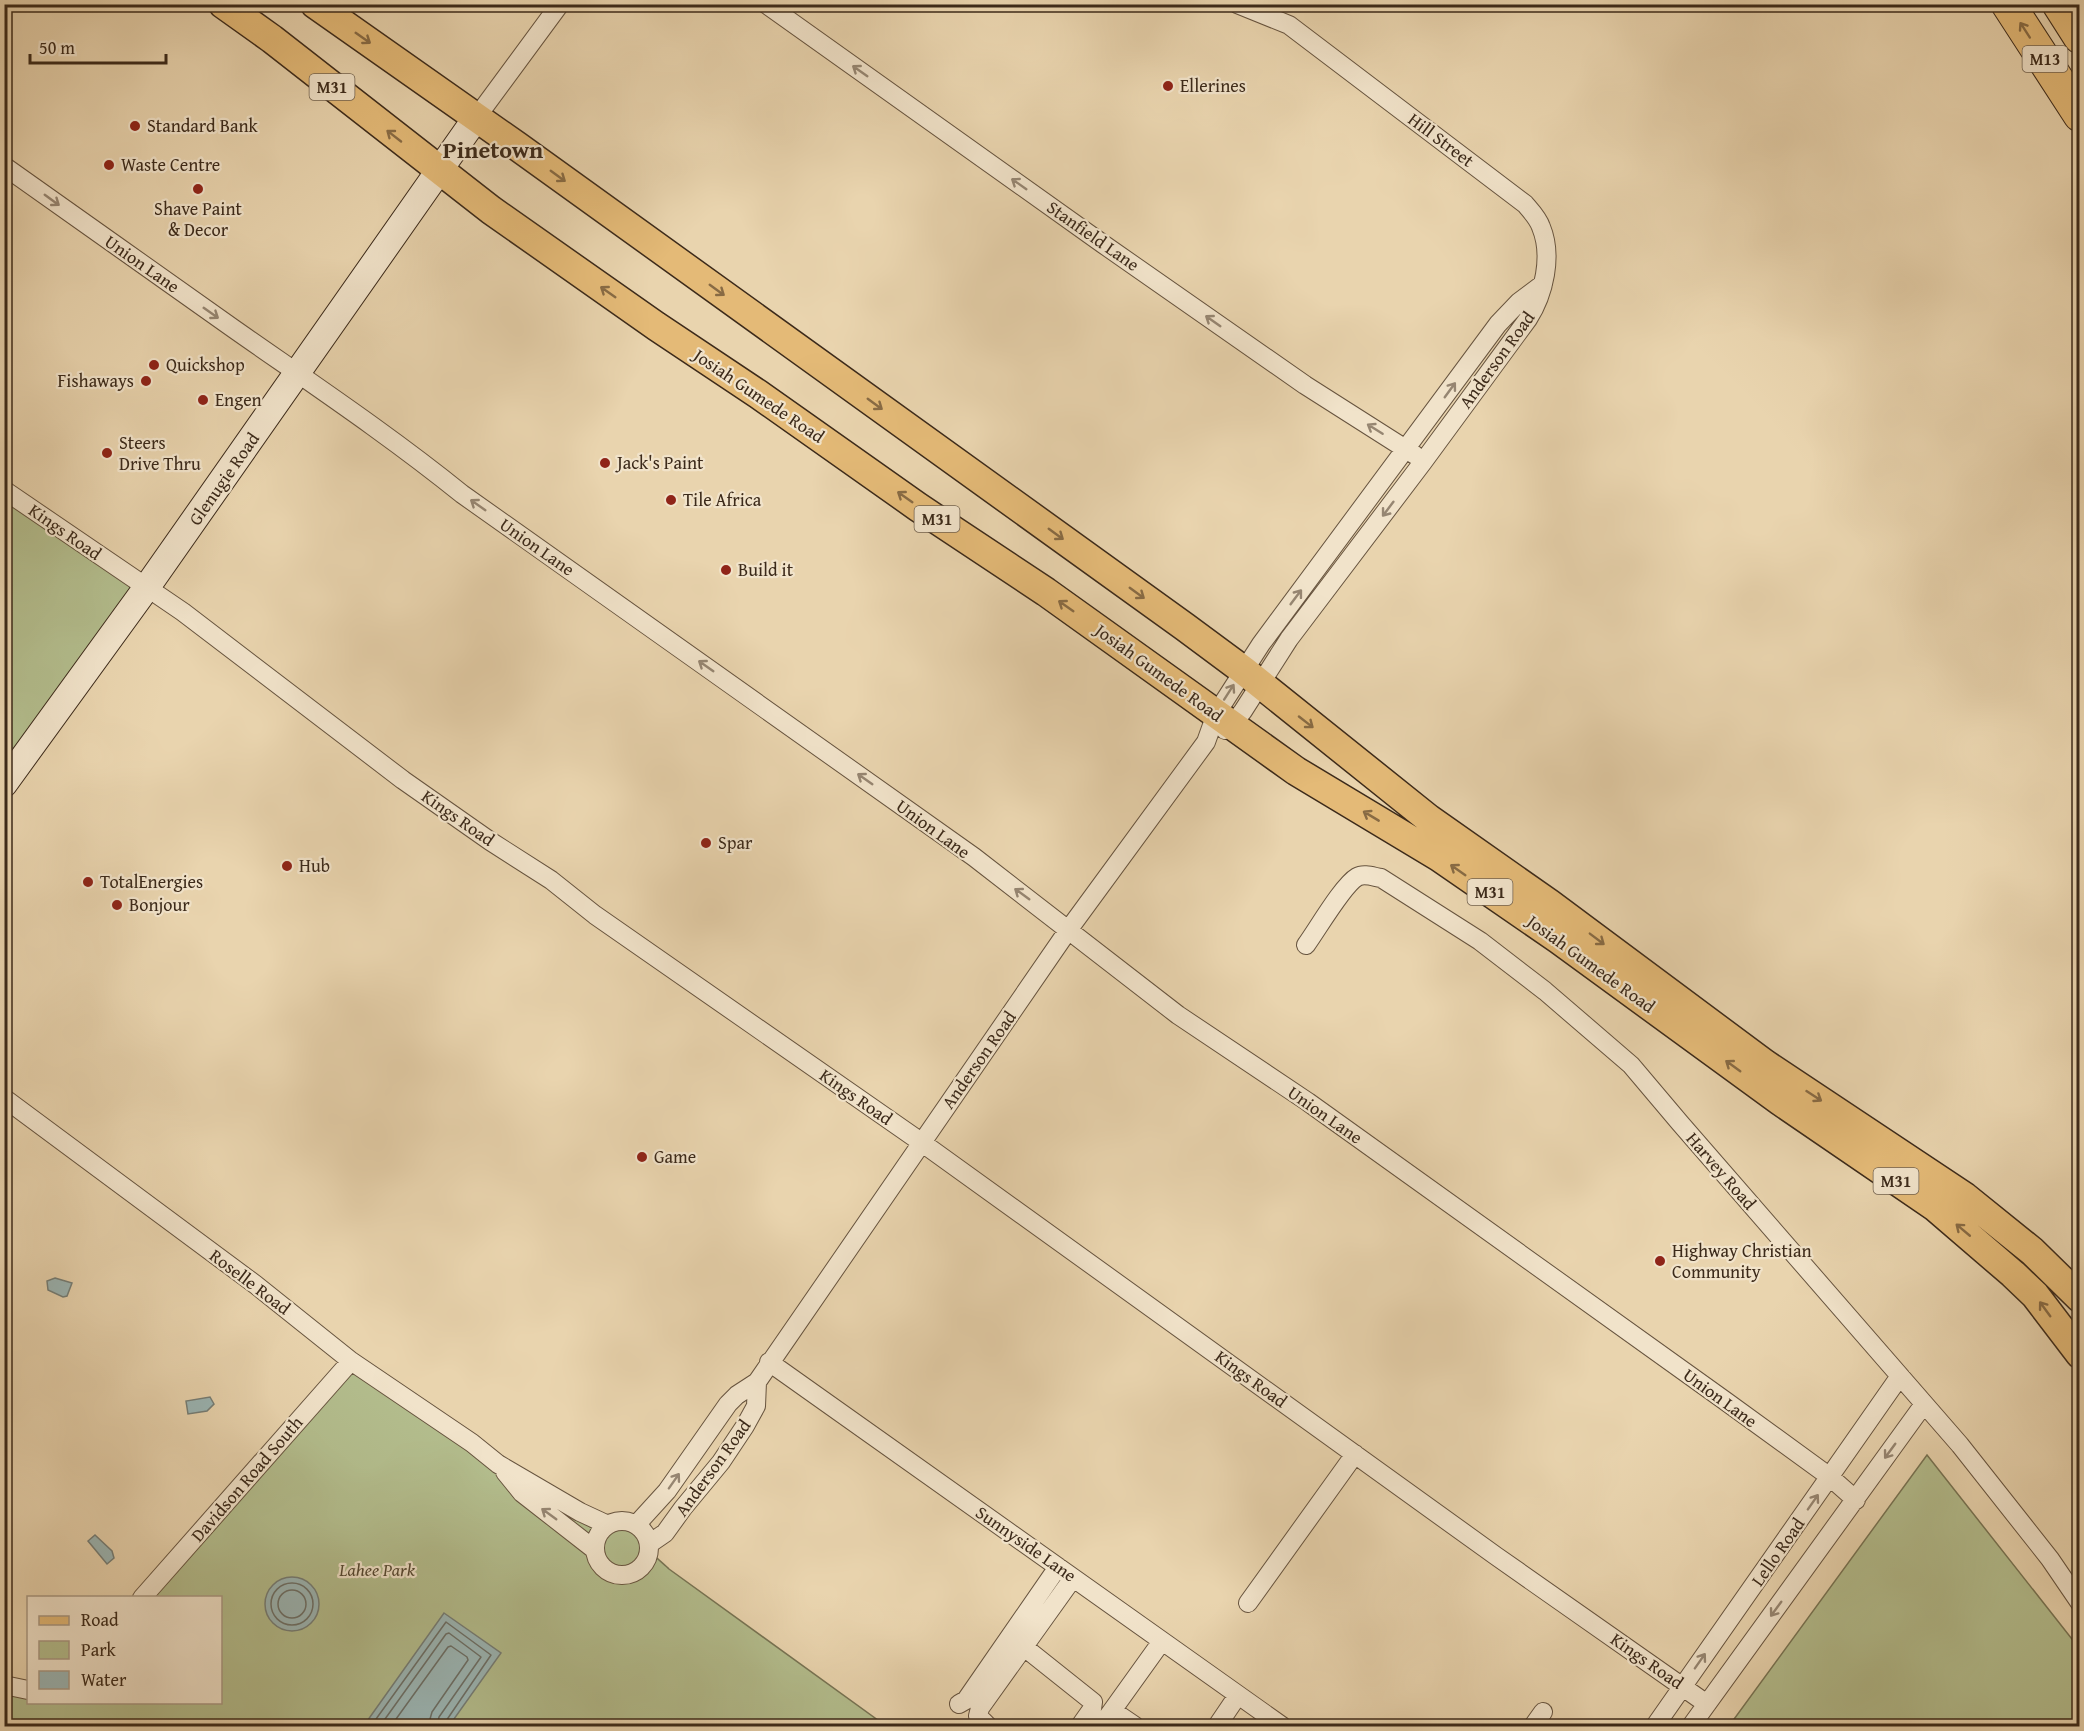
<svg xmlns="http://www.w3.org/2000/svg" width="2084" height="1731" font-family="'Gentium Book Plus',serif">
	<style>
		.green { fill: #b3bd8d; stroke: #787454; stroke-width: 1.5 }
		.water { fill: #9bb6b5; stroke: #757e77; stroke-width: 1.5 }
		.lines { fill: none; stroke-linecap: round; stroke-linejoin: round }
		.shore { stroke: #6c7068; stroke-width: 1.5 }
		.street-casing { stroke: #67543f; stroke-width: 20 }
		.secondary-casing { stroke: #3c2a1a; stroke-width: 28 }
		.primary-casing { stroke: #3c2a1a; stroke-width: 31 }
		.highway-casing { stroke: #3c2a1a; stroke-width: 35 }
		.street { stroke: #f1e3ca; stroke-width: 18 }
		.secondary { stroke: #f1e3ca; stroke-width: 26 }
		.primary { stroke: #e4ba77; stroke-width: 28 }
		.highway { stroke: #e4ba77; stroke-width: 33 }
		.oneway { stroke: #886b44 }
		.oneway2 { stroke: #968672 }
		.poi-dot { fill: #8f2418; stroke: #f1e3ca; stroke-width: 2 }
		.labels { text-anchor: middle; stroke-width: 4.5; stroke-linejoin: round; paint-order: stroke }
		.shield { fill: #f1e3ca; stroke: #72624f; stroke-width: 1.5 }
		.shield-label { font-size: 16px; font-weight: bold; fill: #3c2a1a }
		.poi-label { font-size: 18px; fill: #3c2a1a; stroke: #f1e3ca; text-anchor: start }
		.street-label { font-size: 18px; fill: #3c2a1a; stroke: #f1e3ca }
		.park-label { font-size: 18px; font-style: italic; fill: #544731; stroke: #f1e3ca }
		.district-label { font-size: 24px; font-weight: bold; fill: #3c2a1a; stroke: #f1e3ca }
	</style>
	<rect width="100%" height="100%" fill="#e9d4ae"/>
	<filter id="stains"><feTurbulence type="fractalNoise" baseFrequency=".00333" numOctaves="4"/><feColorMatrix values="0 0 0 0 .2 0 0 0 0 .09 0 0 0 0 .02 0 0 0 .5 -.17"/></filter>
	<radialGradient id="worn" r=".72"><stop offset=".6" stop-color="#630" stop-opacity="0"/><stop offset="1" stop-color="#630" stop-opacity=".3"/></radialGradient>
	<path class="green" d="M 5,492 L 147,588 L 5,785 Z
		M 351,1360 L 599,1533 C 613,1518 640,1515 648,1539 C 650,1543 649,1549 651,1552 C 656,1558 664,1564 669,1569 L 886,1726 L 5,1726 L 5,1685 L 28,1689 L 28,1702 L 220,1702 L 220,1598 L 142,1597 Z
		M 1927,1455 L 2079,1648 L 2079,1726 L 1729,1726 Z"/>
	<path class="water" d="M 55,1278 L 72,1283 L 67,1296 L 63,1297 L 48,1290 L 47,1281 Z
		M 210,1397 L 214,1404 L 207,1411 L 188,1414 L 186,1401 Z
		M 95,1535 L 112,1551 L 114,1558 L 107,1564 L 88,1541 Z
		M265 1604a27 27 0 1 1 54 0a27 27 0 1 1-54 0Z
		M 444,1613 L 501,1653 L 449,1726 L 369,1726 L 365,1724 Z"/>
	<g class="lines">
		<path class="shore" d="M271 1604a21 21 0 1 1 42 0a21 21 0 1 1-42 0Z
			M278 1604a14 14 0 1 1 28 0a14 14 0 1 1-28 0Z
			M 371,1726 L 446,1622 L 491,1655 L 446,1721 L 445,1726
			M 380,1726 L 446,1634 L 449,1633 L 481,1657 L 439,1717 L 437,1726
			M 391,1726 L 448,1647 L 451,1646 L 467,1657 L 468,1660 L 432,1712 L 428,1726"/>
		<g class="street-casing">
			<path id="street" d="M 766,4 L 1103,244 L 1305,385 L 1415,455
				M 476,118 L 560,4
				M 4,166 C 81,220 157,275 234,329 C 311,383 389,435 462,494 L 974,857 L 1178,1015 L 1308,1102 L 1724,1400 L 1830,1477 L 1856,1500
				M 4,490 L 183,612 L 403,780 L 490,841 L 551,880 L 595,915 L 921,1142 L 1496,1556 L 1707,1704
				M 1225,730 L 1232,725 L 1243,711 L 1289,639 L 1423,462 L 1528,319 C 1544,294 1553,256 1541,227 C 1538,218 1531,211 1525,204 L 1289,25 L 1237,4
				M 1306,945 C 1317,930 1343,885 1357,877 C 1364,873 1374,877 1381,878 L 1480,941 L 1545,991 L 1631,1065 L 1680,1123 L 1960,1445 L 2050,1559 L 2080,1603
				M 4,1098 L 256,1285 L 351,1361 L 472,1443 L 498,1464 L 580,1512 L 608,1525
				M 769,1362 L 1282,1726
				M 505,1472 L 522,1493 L 595,1550
				M595 1548a27 27 0 1 1 54 0a27 27 0 1 1-54 0Z
				M 636,1525 L 667,1491 L 728,1404 L 737,1395 L 757,1382 L 1069,929 L 1206,742 L 1216,714 L 1261,644 L 1498,324 L 1519,302 L 1543,284
				M 649,1544 L 665,1533 L 683,1508 L 721,1462 L 745,1426 L 756,1406 L 757,1382
				M 142,1598 L 351,1361
				M 1248,1603 L 1355,1454
				M 1024,1647 L 1093,1702 L 1092,1709 L 1080,1726
				M 4,1685 L 28,1690
				M 959,1704 L 966,1700 L 1058,1567
				M 1113,1711 L 1135,1726
				M 988,1726 L 978,1716 L 980,1708 L 1073,1578
				M 1101,1726 L 1162,1641
				M 1217,1726 L 1238,1695
				M 1533,1726 L 1543,1712
				M 1655,1726 L 1900,1376
				M 1691,1726 L 1924,1404"/>
		</g>
		<g class="secondary-casing">
			<path id="secondary" d="M 4,784 L 147,587 L 476,118"/>
		</g>
		<g class="primary-casing">
			<path id="primary" d="M 223,4 L 272,39 L 491,210 L 656,326 L 758,394 L 918,507 L 1046,592 L 1296,771 L 1439,857 L 1558,939 L 1780,1101 L 1935,1207 L 2013,1274 L 2035,1295 L 2080,1354
				M 315,4 L 517,146 L 1185,627 L 1243,670 L 1429,819 L 1550,904 L 1765,1064 L 1965,1197 L 2032,1251 L 2080,1298"/>
		</g>
		<g class="highway-casing">
			<path id="highway" d="M 2008,4 L 2080,115
				M 2059,4 L 2080,37"/>
		</g>
		<use href="#street" class="street"/>
		<use href="#secondary" class="secondary"/>
		<use href="#primary" class="primary"/>
		<use href="#highway" class="highway"/>
	</g>
	<defs><path id="oneway-shaft" d="M-6 0H5M1.5-3L5.5 0L1.5 3" fill="none" stroke-width="1.6" stroke-linecap="round" stroke-linejoin="round" transform="scale(1.5)"/></defs>
	<g class="oneway">
		<use href="#oneway-shaft" transform="translate(2025 30) rotate(-123)"/>
		<use href="#oneway-shaft" transform="translate(363 38) rotate(35)"/>
		<use href="#oneway-shaft" transform="translate(394 136) rotate(-142)"/>
		<use href="#oneway-shaft" transform="translate(558 176) rotate(36)"/>
		<use href="#oneway-shaft" transform="translate(717 290) rotate(36)"/>
		<use href="#oneway-shaft" transform="translate(608 292) rotate(-145)"/>
		<use href="#oneway-shaft" transform="translate(875 404) rotate(36)"/>
		<use href="#oneway-shaft" transform="translate(905 497) rotate(-145)"/>
		<use href="#oneway-shaft" transform="translate(1056 534) rotate(36)"/>
		<use href="#oneway-shaft" transform="translate(1137 593) rotate(36)"/>
		<use href="#oneway-shaft" transform="translate(1066 606) rotate(-145)"/>
		<use href="#oneway-shaft" transform="translate(1306 722) rotate(38)"/>
		<use href="#oneway-shaft" transform="translate(1371 816) rotate(-149)"/>
		<use href="#oneway-shaft" transform="translate(1458 870) rotate(-145)"/>
		<use href="#oneway-shaft" transform="translate(1597 939) rotate(37)"/>
		<use href="#oneway-shaft" transform="translate(1733 1066) rotate(-144)"/>
		<use href="#oneway-shaft" transform="translate(1814 1096) rotate(33)"/>
		<use href="#oneway-shaft" transform="translate(1963 1230) rotate(-140)"/>
		<use href="#oneway-shaft" transform="translate(2045 1309) rotate(-126)"/>
	</g>
	<g class="oneway2">
		<use href="#oneway-shaft" transform="translate(860 71) rotate(-145)"/>
		<use href="#oneway-shaft" transform="translate(1019 184) rotate(-145)"/>
		<use href="#oneway-shaft" transform="translate(52 200) rotate(36)"/>
		<use href="#oneway-shaft" transform="translate(211 313) rotate(35)"/>
		<use href="#oneway-shaft" transform="translate(1213 321) rotate(-145)"/>
		<use href="#oneway-shaft" transform="translate(1450 390) rotate(-54)"/>
		<use href="#oneway-shaft" transform="translate(1375 429) rotate(-148)"/>
		<use href="#oneway-shaft" transform="translate(478 505) rotate(-145)"/>
		<use href="#oneway-shaft" transform="translate(1388 509) rotate(127)"/>
		<use href="#oneway-shaft" transform="translate(1296 597) rotate(-53)"/>
		<use href="#oneway-shaft" transform="translate(706 666) rotate(-145)"/>
		<use href="#oneway-shaft" transform="translate(1229 692) rotate(-57)"/>
		<use href="#oneway-shaft" transform="translate(865 779) rotate(-145)"/>
		<use href="#oneway-shaft" transform="translate(1022 894) rotate(-144)"/>
		<use href="#oneway-shaft" transform="translate(1890 1451) rotate(126)"/>
		<use href="#oneway-shaft" transform="translate(674 1481) rotate(-55)"/>
		<use href="#oneway-shaft" transform="translate(1813 1502) rotate(-55)"/>
		<use href="#oneway-shaft" transform="translate(549 1514) rotate(-144)"/>
		<use href="#oneway-shaft" transform="translate(1776 1609) rotate(126)"/>
		<use href="#oneway-shaft" transform="translate(1700 1661) rotate(-55)"/>
	</g>
	<g class="poi-dot">
		<circle cx="1168" cy="86" r="6"/>
		<circle cx="135" cy="126" r="6"/>
		<circle cx="109" cy="165" r="6"/>
		<circle cx="198" cy="189" r="6"/>
		<circle cx="154" cy="365" r="6"/>
		<circle cx="146" cy="381" r="6"/>
		<circle cx="203" cy="400" r="6"/>
		<circle cx="107" cy="453" r="6"/>
		<circle cx="605" cy="463" r="6"/>
		<circle cx="671" cy="500" r="6"/>
		<circle cx="726" cy="570" r="6"/>
		<circle cx="706" cy="843" r="6"/>
		<circle cx="287" cy="866" r="6"/>
		<circle cx="88" cy="882" r="6"/>
		<circle cx="117" cy="905" r="6"/>
		<circle cx="642" cy="1157" r="6"/>
		<circle cx="1660" cy="1261" r="6"/>
	</g>
	<g class="labels">
		<g class="shield">
			<rect x="2022.5" y="46" width="45" height="26" rx="4.5"/>
			<rect x="309.5" y="74" width="45" height="26" rx="4.5"/>
			<rect x="914.5" y="506" width="45" height="26" rx="4.5"/>
			<rect x="1467.5" y="879" width="45" height="26" rx="4.5"/>
			<rect x="1873.5" y="1168" width="45" height="26" rx="4.5"/>
		</g>
		<g class="shield-label">
			<text x="2045" y="65">M13</text>
			<text x="332" y="93">M31</text>
			<text x="937" y="525">M31</text>
			<text x="1490" y="898">M31</text>
			<text x="1896" y="1187">M31</text>
		</g>
		<g class="poi-label">
			<text x="1180" y="92">Ellerines</text>
			<text x="147" y="132">Standard Bank</text>
			<text x="121" y="171">Waste Centre</text>
			<text x="198" y="215" text-anchor="middle">Shave Paint<tspan x="198" dy="21">&amp; Decor</tspan></text>
			<text x="166" y="371">Quickshop</text>
			<text x="134" y="387" text-anchor="end">Fishaways</text>
			<text x="215" y="406">Engen</text>
			<text x="119" y="449">Steers<tspan x="119" dy="21">Drive Thru</tspan></text>
			<text x="617" y="469">Jack's Paint</text>
			<text x="683" y="506">Tile Africa</text>
			<text x="738" y="576">Build it</text>
			<text x="718" y="849">Spar</text>
			<text x="299" y="872">Hub</text>
			<text x="100" y="888">TotalEnergies</text>
			<text x="129" y="911">Bonjour</text>
			<text x="654" y="1163">Game</text>
			<text x="1672" y="1257">Highway Christian<tspan x="1672" dy="21">Community</tspan></text>
		</g>
		<g class="street-label">
			<text transform="translate(1441 140) rotate(37)" y="6">Hill Street</text>
			<text transform="translate(1093 236) rotate(35)" y="6">Stanfield Lane</text>
			<text transform="translate(142 264) rotate(35)" y="6">Union Lane</text>
			<text transform="translate(1497 360) rotate(-54)" y="6">Anderson Road</text>
			<text transform="translate(759 396) rotate(34)" y="6">Josiah Gumede Road</text>
			<text transform="translate(224 479) rotate(-55)" y="6">Glenugie Road</text>
			<text transform="translate(65 532) rotate(35)" y="6">Kings Road</text>
			<text transform="translate(537 547) rotate(35)" y="6">Union Lane</text>
			<text transform="translate(1159 673) rotate(36)" y="6">Josiah Gumede Road</text>
			<text transform="translate(458 818) rotate(35)" y="6">Kings Road</text>
			<text transform="translate(933 829) rotate(36)" y="6">Union Lane</text>
			<text transform="translate(1591 964) rotate(36)" y="6">Josiah Gumede Road</text>
			<text transform="translate(979 1060) rotate(-55)" y="6">Anderson Road</text>
			<text transform="translate(856 1097) rotate(35)" y="6">Kings Road</text>
			<text transform="translate(1325 1115) rotate(35)" y="6">Union Lane</text>
			<text transform="translate(1721 1171) rotate(49)" y="6">Harvey Road</text>
			<text transform="translate(250 1282) rotate(37)" y="6">Roselle Road</text>
			<text transform="translate(1251 1379) rotate(36)" y="6">Kings Road</text>
			<text transform="translate(1720 1398) rotate(36)" y="6">Union Lane</text>
			<text transform="translate(713 1468) rotate(-54)" y="6">Anderson Road</text>
			<text transform="translate(247 1479) rotate(-49)" y="6">Davidson Road South</text>
			<text transform="translate(1026 1544) rotate(35)" y="6">Sunnyside Lane</text>
			<text transform="translate(1778 1552) rotate(-55)" y="6">Lello Road</text>
			<text transform="translate(1647 1661) rotate(35)" y="6">Kings Road</text>
		</g>
		<g class="park-label">
			<text x="377" y="1576">Lahee Park</text>
		</g>
		<g class="district-label">
			<text x="493" y="158">Pinetown</text>
		</g>
	</g>
	<rect width="2084" height="1731" fill="none" stroke="#e9d4ae" stroke-width="24"/>
	<rect x="6" y="6" width="2072" height="1719" fill="none" stroke="#3c2a1a" stroke-width="3"/>
	<rect x="12" y="12" width="2060" height="1707" fill="none" stroke="#3c2a1a" stroke-width="1.5"/>
	<rect x="27" y="1596" width="195" height="108" fill="#f1e3ca" stroke="#a99984" stroke-width="1.5"/>
	<rect x="39" y="1616" width="30" height="9" fill="#e4ba77" stroke="#a99984" stroke-width="1.5"/>
	<text x="81" y="1626" font-size="18" fill="#3c2a1a">Road</text>
	<rect x="39" y="1641" width="30" height="18" fill="#b3bd8d" stroke="#a99984" stroke-width="1.5"/>
	<text x="81" y="1656" font-size="18" fill="#3c2a1a">Park</text>
	<rect x="39" y="1671" width="30" height="18" fill="#9bb6b5" stroke="#a99984" stroke-width="1.5"/>
	<text x="81" y="1686" font-size="18" fill="#3c2a1a">Water</text>
	<path d="M30 54v9h136v-9" fill="none" stroke="#3c2a1a" stroke-width="3"/>
	<text x="39" y="54" font-size="18" fill="#3c2a1a" stroke="#f1e3ca" stroke-width="4.5" paint-order="stroke">50 m</text>
	<rect width="100%" height="100%" filter="url(#stains)"/>
	<rect width="100%" height="100%" fill="url(#worn)"/>
</svg>
